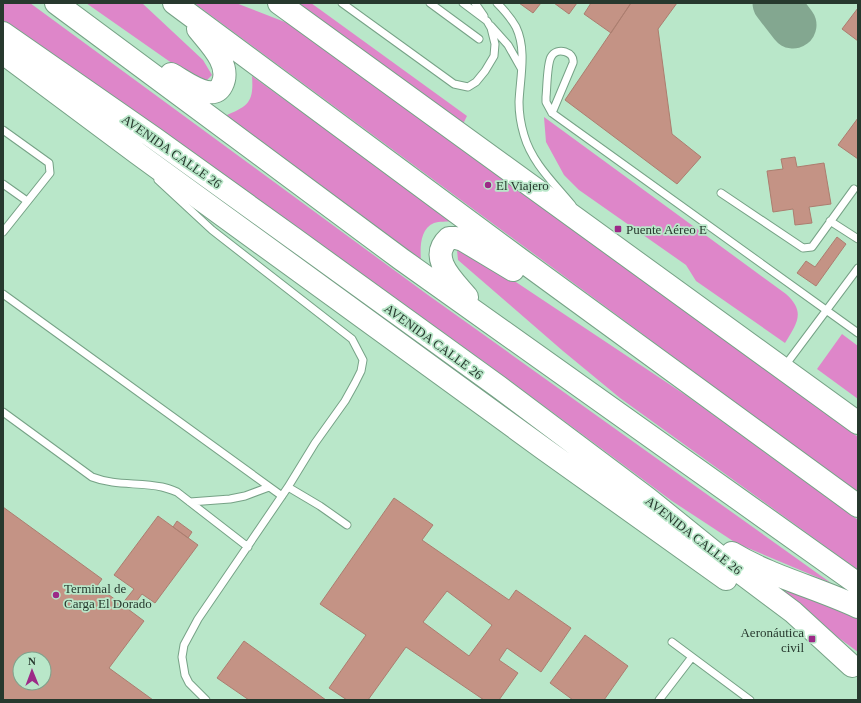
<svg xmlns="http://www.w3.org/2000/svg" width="861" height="703" font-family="'Times New Roman',serif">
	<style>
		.green { fill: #de86c9 }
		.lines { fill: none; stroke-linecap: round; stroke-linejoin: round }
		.taxiway { stroke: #83a790; stroke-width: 47 }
		.building { fill: #c49385; stroke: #ac7d6f; fill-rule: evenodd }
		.lane-casing { stroke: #76a286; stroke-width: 9 }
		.primary-casing { stroke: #76a286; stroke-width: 24 }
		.lane { stroke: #fff; stroke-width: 7 }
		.primary { stroke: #fff; stroke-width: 22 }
		.poi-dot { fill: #9c2a87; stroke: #b9e7c9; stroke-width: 1.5 }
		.labels { text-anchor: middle; stroke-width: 3.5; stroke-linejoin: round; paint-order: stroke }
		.street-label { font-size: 13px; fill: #27392e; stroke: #b9e7c9 }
		.poi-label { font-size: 13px; fill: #27392e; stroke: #b9e7c9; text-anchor: start }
	</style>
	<rect width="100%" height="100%" fill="#b9e7c9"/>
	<path class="green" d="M 3,3 L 30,3 L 428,295 L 831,583 L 736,543 L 672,501 L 486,363 L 259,200 L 3,20 Z
		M 86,3 L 142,3 L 203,60 L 212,75 L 205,82 L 186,73 Z
		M 194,3 L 236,3 L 290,24 L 680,304 L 858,437 L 858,493 Z
		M 296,3 L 311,3 L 467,116 L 463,124 Z
		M 252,76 L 453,221 C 447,222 439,221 434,223 C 420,229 420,247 421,260 L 225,116 C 248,106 254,103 252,76 Z
		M 544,117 L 786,294 C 806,312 797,323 785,343 L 696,281 L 686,265 L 579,190 L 564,175 L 546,142 Z
		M 460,247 L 465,248 L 687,396 L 858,520 L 858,570 L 620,398 L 563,351 L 458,260 L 457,250 Z
		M 842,334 L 858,346 L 858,399 L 817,369 Z
		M 756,577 L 858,616 L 858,652 Z"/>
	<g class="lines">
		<path class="taxiway" d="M 776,3 L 793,25"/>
	</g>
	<path class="building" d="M 519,3 L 541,3 L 533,13 Z
		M 554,3 L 577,3 L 569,14 Z
		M 591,3 L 631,3 L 611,33 L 584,14 Z
		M 631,3 L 677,3 L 658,29 L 672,134 L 701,157 L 677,184 L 565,100 Z
		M 858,8 L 858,41 L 842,29 Z
		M 858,118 L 858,159 L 838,145 Z
		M 795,157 L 797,167 L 824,163 L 831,204 L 809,207 L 812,223 L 795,225 L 793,209 L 773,212 L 767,171 L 783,169 L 781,159 Z
		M 837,237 L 846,244 L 816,286 L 797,273 L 806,261 L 815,267 Z
		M 394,498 L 433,525 L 422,540 L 509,600 L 516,590 L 571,628 L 541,672 L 507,648 L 499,660 L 518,673 L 499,700 L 484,700 L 406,647 L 368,700 L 347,700 L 329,688 L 366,635 L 320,604 ZM 447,591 L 492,625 L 469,656 L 423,622 Z
		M 3,507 L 102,579 L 97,586 L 144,621 L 109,668 L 153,700 L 3,700 ZM 20,659 L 44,659 L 44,683 L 20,683 Z
		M 158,516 L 198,545 L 155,603 L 142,594 L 130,610 L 122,604 L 134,589 L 114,575 Z
		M 177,521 L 192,532 L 188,538 L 173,527 Z
		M 585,635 L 628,666 L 604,700 L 573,700 L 550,683 Z
		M 244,641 L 326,700 L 249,700 L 217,678 Z"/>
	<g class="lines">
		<g class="lane-casing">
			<path id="lane" d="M 342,3 L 454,84 L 468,87 L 476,82 L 485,71 L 494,56 L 495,44 L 491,28 L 487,21 L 463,3
				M 430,3 L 479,39
				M 475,3 L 484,16
				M 497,3 C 504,10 511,18 516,27 C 527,50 520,78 519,102 C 519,113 521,125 524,135 C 532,163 554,183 572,205
				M 491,26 L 508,45 L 521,68
				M 552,113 L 573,63 C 575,52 557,46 551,57 C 547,64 547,88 546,97 L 546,102 L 552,113 L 858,333
				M 3,130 L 49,163 L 50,173 L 3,232
				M 158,180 L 212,230 L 352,339 L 363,360 L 361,371 L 355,383 L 345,401 L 315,443 L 288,487 L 198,619 L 184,645 L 182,657 L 185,675 L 189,683 L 206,700
				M 3,184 L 27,201
				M 721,193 L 803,248 L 812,247 L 854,189
				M 830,221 L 858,239
				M 3,294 L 282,496
				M 784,367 L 858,268
				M 3,412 L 92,477 C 115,486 138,482 162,487 C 167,488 172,490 177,492 L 248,547
				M 288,487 L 320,506 L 347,525
				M 190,502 L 230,499 L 245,496 L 269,487
				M 672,642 L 750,700
				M 659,700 L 692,657"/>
		</g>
		<g class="primary-casing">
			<path id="primary" d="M 56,3 L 401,259 L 858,584
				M 174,3 L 521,260 L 858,506
				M 279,3 L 858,423
				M 3,33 L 154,138 L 293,238 L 499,387 L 647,498 L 725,561 L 793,612 L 852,666
				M 3,53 L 137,153 L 544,449 L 726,579
				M 171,74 C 182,80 195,90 207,92 C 214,93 219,91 222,85 C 232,65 210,44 198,29
				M 467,297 C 454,281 427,258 449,238 L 456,238 L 463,240 L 513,270
				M 732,553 C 770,576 817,588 858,607"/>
		</g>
		<use href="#lane" class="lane"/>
		<use href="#primary" class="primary"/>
	</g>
	<g class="poi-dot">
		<circle cx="488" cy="185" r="4"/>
		<rect x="614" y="225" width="8" height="8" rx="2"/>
		<circle cx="56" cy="595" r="4"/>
		<rect x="808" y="635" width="8" height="8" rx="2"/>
	</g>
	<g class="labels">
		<g class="street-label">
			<text transform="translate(172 151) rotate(35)" y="5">AVENIDA CALLE 26</text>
			<text transform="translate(434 341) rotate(36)" y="5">AVENIDA CALLE 26</text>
			<text transform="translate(694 535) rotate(38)" y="5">AVENIDA CALLE 26</text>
		</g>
		<g class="poi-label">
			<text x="496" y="190">El Viajero</text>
			<text x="626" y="234">Puente Aéreo E</text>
			<text x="64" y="593">Terminal de<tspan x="64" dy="15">Carga El Dorado</tspan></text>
			<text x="804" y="637" text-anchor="end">Aeronáutica<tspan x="804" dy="15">civil</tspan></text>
		</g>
	</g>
	<rect width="861" height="703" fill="none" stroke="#27392e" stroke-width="8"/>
	<g transform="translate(32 671) rotate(359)"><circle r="19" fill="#b9e7c9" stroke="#7fa18b"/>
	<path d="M0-3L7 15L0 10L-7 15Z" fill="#9c2a87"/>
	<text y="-6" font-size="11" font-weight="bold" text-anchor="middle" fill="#27392e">N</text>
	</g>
</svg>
